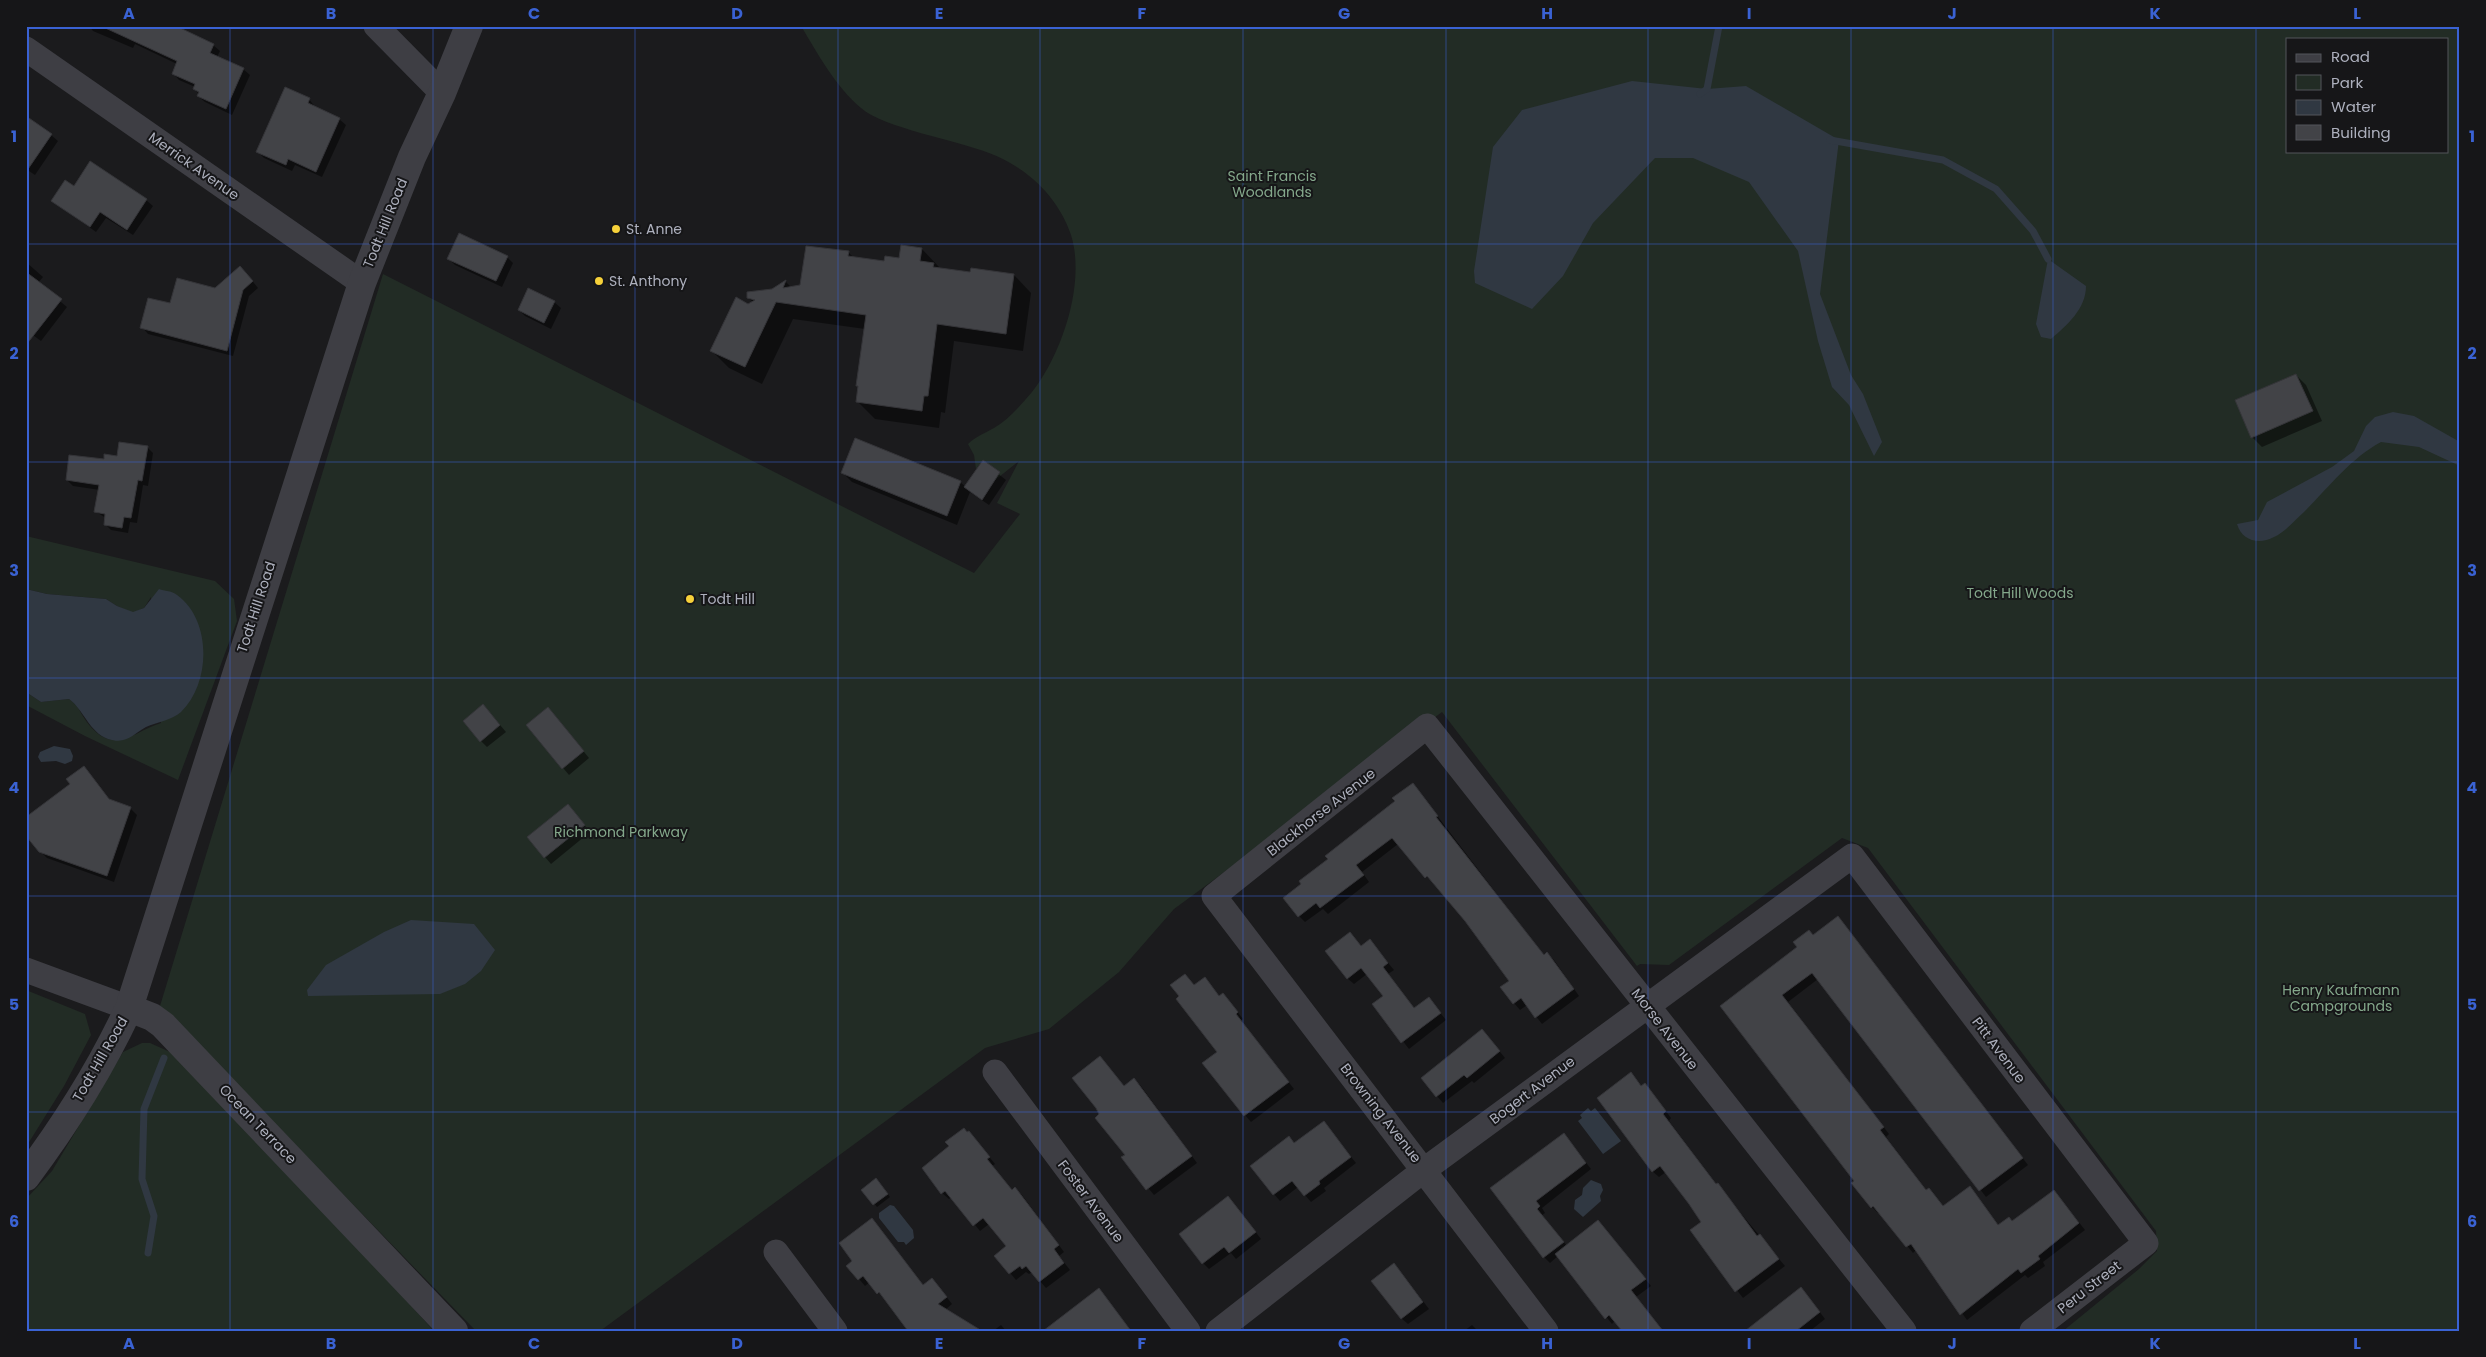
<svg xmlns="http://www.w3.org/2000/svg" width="2486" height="1357" font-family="Poppins,sans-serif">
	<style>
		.green { fill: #222c25; fill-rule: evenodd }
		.water { fill: #303842 }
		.shadow { fill: #0007 }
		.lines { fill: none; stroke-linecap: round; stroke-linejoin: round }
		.stream { stroke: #303842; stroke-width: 7 }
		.building { fill: #424347; stroke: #353539 }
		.minor { stroke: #3e3e44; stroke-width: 25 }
		.tertiary { stroke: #3e3e44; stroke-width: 28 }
		.grid { fill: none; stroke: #3a62d3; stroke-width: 1; stroke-opacity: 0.55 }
		.poi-dot { fill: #f6d13a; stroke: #161618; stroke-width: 2 }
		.labels { text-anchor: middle; stroke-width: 4; stroke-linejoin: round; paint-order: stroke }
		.street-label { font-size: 14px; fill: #adb0bd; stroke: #161618 }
		.park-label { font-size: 14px; fill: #84a88b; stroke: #161618 }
		.poi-label { font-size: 14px; fill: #adb0bd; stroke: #161618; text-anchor: start }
		.neatline { fill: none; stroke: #3a62d3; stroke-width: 2 }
		.grid-label { font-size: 16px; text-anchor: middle; font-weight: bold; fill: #3a62d3 }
	</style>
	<rect width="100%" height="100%" fill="#1b1b1d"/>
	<path class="green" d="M 801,26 L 2460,26 L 2460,1331 L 2063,1331 L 2139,1269 L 2157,1251 L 2156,1231 L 1868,848 L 1842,838 L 1669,965 L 1640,964 L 1637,966 L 1442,712 L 1174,909 L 1119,972 L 1049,1029 L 985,1048 L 600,1331 L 476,1331 L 160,1006 L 383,274 L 974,573 L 1020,514 L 997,503 L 1019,461 L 994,481 L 1000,472 L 983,460 L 976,469 L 974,455 L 968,444 C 975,437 985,433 994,428 C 1009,419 1021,405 1032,392 C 1062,354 1086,283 1071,235 C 1058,196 1026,167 989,153 C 956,140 884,128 861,108 C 835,86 818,54 801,26 ZM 2287,39 L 2447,39 L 2447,151 L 2287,151 Z
		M 26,536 L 215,581 L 234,599 L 237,621 L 178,780 L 85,736 L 26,705 L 26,692 L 41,702 L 69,699 C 81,708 81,716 90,726 C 115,755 135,731 161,723 L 151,597 L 144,608 L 133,613 L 117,606 L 106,599 L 47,594 L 26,589 Z
		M 26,990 L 85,1014 L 91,1035 L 64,1086 L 26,1147 Z
		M 142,1043 L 150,1043 L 179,1056 L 265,1145 L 434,1331 L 26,1331 L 26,1199 L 52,1171 L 123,1052 Z"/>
	<path class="water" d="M 1632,81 L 1707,89 L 1746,86 L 1839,140 L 1820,294 L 1851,375 L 1863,394 L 1882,442 L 1874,456 L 1849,405 L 1832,387 L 1818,341 L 1798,251 L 1749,182 L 1693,158 L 1655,158 L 1593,223 L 1563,276 L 1532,309 L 1475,283 L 1474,271 L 1493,147 L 1522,110 Z
		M 2048,259 L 2086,286 C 2086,309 2067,325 2051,339 L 2041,337 L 2036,324 Z
		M 2393,412 L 2414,416 L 2460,442 L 2460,466 L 2419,447 L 2381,442 C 2351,458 2328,488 2304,512 C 2295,520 2285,532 2274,537 C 2259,545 2242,541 2237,524 L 2258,520 L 2267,502 L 2332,467 L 2354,451 L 2366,426 L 2375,417 Z
		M 26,589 L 47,594 L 106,599 L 117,606 L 133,612 L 144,608 L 159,589 C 164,591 173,591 177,595 C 212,620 211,683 181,712 C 172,720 157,722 146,727 C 133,734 127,745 108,739 C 89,732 84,710 69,699 L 41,702 L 26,692 Z
		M 54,746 L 70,749 L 73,756 L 72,761 L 65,764 L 56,761 L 41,762 L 38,757 L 40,752 Z
		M 411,920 L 474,924 L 495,950 L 481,971 L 465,984 L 440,994 L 308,996 L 307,990 L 326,965 L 384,932 Z
		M 1588,1108 L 1591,1111 L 1595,1108 L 1621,1141 L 1603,1154 L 1578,1121 L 1582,1118 L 1580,1115 Z
		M 1591,1180 L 1601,1184 L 1603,1190 L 1600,1196 L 1601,1201 L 1583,1217 L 1574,1209 L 1575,1200 L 1582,1195 L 1583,1188 Z
		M 890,1205 L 894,1206 L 913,1230 L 914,1238 L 906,1245 L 904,1242 L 898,1242 L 879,1218 L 879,1213 Z"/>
	<path class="shadow" d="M 89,26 L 173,26 L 213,45 L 220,51 L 217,57 L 243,69 L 250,75 L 232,115 L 205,102 L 198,96 L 199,94 L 194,89 L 195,87 L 179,80 L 173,73 L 177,64 L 135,44 L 133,48 L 93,31 Z
		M 309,99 L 315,107 L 339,119 L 346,125 L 322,177 L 295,165 L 292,171 L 264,158 L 257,151 Z
		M 51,135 L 58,141 L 35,175 L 26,169 Z
		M 74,188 L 146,200 L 153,206 L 133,235 L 106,218 L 96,232 L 52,200 Z
		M 922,249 L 939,267 L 939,269 L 1014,275 L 1031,293 L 1023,351 L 954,341 L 945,413 L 941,412 L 939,428 L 875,419 L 857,401 L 859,388 L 857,385 L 865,329 L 793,319 L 762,384 L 729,368 L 712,351 L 753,302 L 748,298 L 772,290 L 786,282 L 792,288 L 801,287 L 848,252 L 854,258 L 886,262 L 900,259 Z
		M 507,257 L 513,263 L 502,287 L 455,265 L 448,258 Z
		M 26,262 L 43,277 L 38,283 L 67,307 L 41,341 L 26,330 Z
		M 246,273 L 258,288 L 249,296 L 233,356 L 148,334 L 142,327 L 171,305 L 215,289 Z
		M 554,302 L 561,308 L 551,329 L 525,316 L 519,310 Z
		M 2296,375 L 2306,385 L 2322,421 L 2262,447 L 2252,437 Z
		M 147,447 L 153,453 L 148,486 L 143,485 L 137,523 L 130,522 L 128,533 L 111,530 L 105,524 L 106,518 L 96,512 L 100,490 L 73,486 L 67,480 L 105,460 Z
		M 983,462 L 1006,480 L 989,505 L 970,492 L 957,525 L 852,482 L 843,473 L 960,482 L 966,487 Z
		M 489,712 L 506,732 L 487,747 L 481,741 Z
		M 554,715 L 589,758 L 569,775 L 528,726 Z
		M 1413,784 L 1544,956 L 1547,954 L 1554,960 L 1579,996 L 1542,1024 L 1527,1005 L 1520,1010 L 1514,1003 L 1502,987 L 1511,981 L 1466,920 L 1398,844 L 1362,872 L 1369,882 L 1328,914 L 1323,909 L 1305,922 L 1299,916 L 1303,884 Z
		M 110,801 L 130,808 L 137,815 L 114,882 L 47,858 L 40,851 Z
		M 574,812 L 590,832 L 551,864 L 545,857 Z
		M 1844,924 L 2028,1165 L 1986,1197 L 1818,979 L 1788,1002 L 1889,1134 L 1886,1137 L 1927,1191 L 1929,1189 L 1944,1207 L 1970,1188 L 1999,1226 L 2012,1223 L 2054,1191 L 2085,1230 L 2043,1262 L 2045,1266 L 2028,1278 L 2025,1275 L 1967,1320 L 1916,1250 L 1913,1253 L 1880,1212 L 1878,1213 L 1872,1207 L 1856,1181 L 1722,1006 L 1814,936 Z
		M 1370,941 L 1394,970 L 1388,974 L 1414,1009 L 1429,999 L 1446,1020 L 1409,1049 L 1374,1004 L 1385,997 L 1367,974 L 1354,984 L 1347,978 L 1361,947 Z
		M 1205,979 L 1220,997 L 1229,1001 L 1243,1019 L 1241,1021 L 1294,1089 L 1251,1122 L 1245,1115 L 1195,987 Z
		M 1488,1037 L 1505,1058 L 1474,1083 L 1472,1081 L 1443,1103 L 1437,1096 Z
		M 1100,1058 L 1125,1087 L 1134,1080 L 1141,1086 L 1197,1163 L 1154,1195 L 1123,1158 L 1127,1155 L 1101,1114 Z
		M 1631,1074 L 1642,1087 L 1651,1091 L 1671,1118 L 1669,1121 L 1717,1185 L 1785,1266 L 1743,1298 L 1691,1231 L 1703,1222 L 1666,1172 L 1659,1177 L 1652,1171 Z
		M 1324,1123 L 1356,1163 L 1324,1188 L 1326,1191 L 1311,1202 L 1298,1187 L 1280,1201 L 1274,1194 L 1295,1144 Z
		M 969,1132 L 995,1164 L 992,1166 L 1012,1191 L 1015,1189 L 1022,1195 L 1064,1252 L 1059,1256 L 1070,1270 L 1046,1288 L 1032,1272 L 1029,1274 L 1026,1272 L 1016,1280 L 996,1256 L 1008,1247 L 989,1224 L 980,1231 L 952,1197 L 949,1199 L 942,1193 L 923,1168 Z
		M 1564,1134 L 1591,1169 L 1542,1208 L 1545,1213 L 1542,1215 L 1567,1246 L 1604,1228 L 1651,1286 L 1636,1297 L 1612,1324 L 1558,1256 L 1550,1263 L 1544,1257 L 1491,1188 Z
		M 879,1182 L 890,1197 L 877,1207 L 863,1190 Z
		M 1234,1204 L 1261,1239 L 1236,1259 L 1231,1253 L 1209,1269 L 1203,1263 Z
		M 848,1266 L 924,1286 L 938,1286 L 952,1304 L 945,1310 L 899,1315 L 870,1282 L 865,1286 Z
		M 1400,1271 L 1429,1309 L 1408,1324 L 1401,1318 Z
		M 1807,1295 L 1825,1319 L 1810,1331 L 1767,1331 Z
		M 1001,1325 L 1006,1331 L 993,1331 Z
		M 1472,1325 L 1478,1331 L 1464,1331 Z"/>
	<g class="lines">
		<path class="stream" d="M 1700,94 L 1707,89 L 1719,26
			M 1830,140 L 1943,160 L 1996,189 L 2033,231 L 2048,259
			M 148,1253 L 154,1216 L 142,1179 L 144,1109 L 164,1058"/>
	</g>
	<path class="building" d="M 101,26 L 176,26 L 214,44 L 210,53 L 244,68 L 226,109 L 197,96 L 199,92 L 193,89 L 195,84 L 172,74 L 177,61 Z
		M 285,87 L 310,98 L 308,103 L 340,118 L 316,172 L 288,159 L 286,165 L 256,152 Z
		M 26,116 L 52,134 L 26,172 Z
		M 90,161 L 147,199 L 127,230 L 100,212 L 90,227 L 51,201 L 65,180 L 74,186 Z
		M 459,233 L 508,256 L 496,281 L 447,259 Z
		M 901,245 L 922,248 L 920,261 L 934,263 L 933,267 L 970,272 L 971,268 L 1014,274 L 1006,334 L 937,324 L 928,396 L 924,396 L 922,411 L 856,402 L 858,386 L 856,386 L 866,315 L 776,302 L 745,367 L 710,351 L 736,297 L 748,304 L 755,300 L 747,298 L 747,292 L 772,289 L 786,280 L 783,288 L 800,285 L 806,246 L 849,251 L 848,256 L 884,261 L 885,256 L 899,258 Z
		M 240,266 L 253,281 L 243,290 L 227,351 L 140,328 L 148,298 L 170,303 L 177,278 L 215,288 Z
		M 26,272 L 62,299 L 26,345 Z
		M 528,288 L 555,301 L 544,323 L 518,310 Z
		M 2296,374 L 2313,411 L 2251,438 L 2235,400 Z
		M 855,438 L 961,481 L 947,516 L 841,473 Z
		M 119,442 L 148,446 L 142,481 L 138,480 L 131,518 L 124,517 L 122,528 L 104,525 L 105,514 L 94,512 L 99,485 L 66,480 L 69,455 L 104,459 L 104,454 L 117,456 Z
		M 983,460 L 1000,472 L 982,500 L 964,487 Z
		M 483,704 L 500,725 L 480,742 L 463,721 Z
		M 548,707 L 584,751 L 562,769 L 526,725 Z
		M 84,766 L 109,799 L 131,807 L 107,876 L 39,852 L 26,836 L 26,817 L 70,784 L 66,779 Z
		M 1413,783 L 1438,816 L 1436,817 L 1544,955 L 1547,952 L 1574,989 L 1535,1018 L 1521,998 L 1513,1004 L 1500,987 L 1509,981 L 1465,921 L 1427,876 L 1425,878 L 1392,838 L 1356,865 L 1364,875 L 1320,908 L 1316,903 L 1298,917 L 1283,898 L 1301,884 L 1299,881 L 1328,859 L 1325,856 L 1395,801 L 1392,798 Z
		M 568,804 L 585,825 L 544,858 L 527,837 Z
		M 1838,916 L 2023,1158 L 1979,1191 L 1812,973 L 1782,995 L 1884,1127 L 1880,1130 L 1926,1190 L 1929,1188 L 1943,1206 L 1970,1186 L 1998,1225 L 2009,1217 L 2012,1221 L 2054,1190 L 2079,1223 L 2038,1256 L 2040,1259 L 2021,1273 L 2018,1269 L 1960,1315 L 1911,1244 L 1906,1247 L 1873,1206 L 1871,1208 L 1851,1183 L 1854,1181 L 1720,1006 L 1797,947 L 1793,942 L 1809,930 L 1813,935 Z
		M 1350,932 L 1361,946 L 1370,939 L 1388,963 L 1383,967 L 1414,1008 L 1429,997 L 1441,1013 L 1401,1043 L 1372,1004 L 1383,996 L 1361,968 L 1347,979 L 1325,951 Z
		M 1185,974 L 1194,985 L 1205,977 L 1219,996 L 1223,993 L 1238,1012 L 1236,1014 L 1289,1082 L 1244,1116 L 1202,1063 L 1217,1052 L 1176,999 L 1179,996 L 1170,985 Z
		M 1482,1029 L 1500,1051 L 1467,1078 L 1464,1075 L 1436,1097 L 1421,1078 Z
		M 1100,1056 L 1124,1086 L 1134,1078 L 1192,1156 L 1146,1190 L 1121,1157 L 1125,1155 L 1095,1118 L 1099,1114 L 1096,1108 L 1072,1078 Z
		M 1631,1072 L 1641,1086 L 1645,1083 L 1666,1111 L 1663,1114 L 1716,1184 L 1718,1183 L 1757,1236 L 1760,1234 L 1779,1259 L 1735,1292 L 1690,1230 L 1701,1222 L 1689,1204 L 1660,1166 L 1652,1172 L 1597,1098 Z
		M 1324,1121 L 1351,1157 L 1319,1181 L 1320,1184 L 1304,1196 L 1292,1181 L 1273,1195 L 1250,1166 L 1289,1136 L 1294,1143 Z
		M 964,1128 L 967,1132 L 969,1131 L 990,1157 L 987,1159 L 1012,1190 L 1015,1187 L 1059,1245 L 1054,1249 L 1064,1263 L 1039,1282 L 1026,1266 L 1022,1269 L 1020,1266 L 1009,1274 L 994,1256 L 1006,1246 L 983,1218 L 973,1226 L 945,1191 L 941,1194 L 922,1168 L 949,1146 L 945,1142 Z
		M 1564,1133 L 1586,1163 L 1536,1201 L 1540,1206 L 1537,1209 L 1564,1242 L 1543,1258 L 1490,1188 Z
		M 876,1178 L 888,1194 L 873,1205 L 861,1190 Z
		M 1228,1196 L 1256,1232 L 1229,1253 L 1224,1247 L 1202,1264 L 1179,1234 Z
		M 872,1218 L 923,1285 L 932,1278 L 947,1297 L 938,1304 L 982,1331 L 908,1331 L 879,1292 L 877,1294 L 863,1276 L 858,1280 L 846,1266 L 852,1261 L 839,1243 Z
		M 1598,1220 L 1646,1279 L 1631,1290 L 1663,1331 L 1622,1331 L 1609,1315 L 1605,1319 L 1555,1254 Z
		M 1394,1263 L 1423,1302 L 1401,1319 L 1371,1281 Z
		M 1801,1287 L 1820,1312 L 1796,1331 L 1745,1331 Z
		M 1099,1288 L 1131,1331 L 1043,1331 Z"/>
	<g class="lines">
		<path class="minor" d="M 376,26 L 442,93
			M 26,49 L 362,283
			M 26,970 L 129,1008
			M 995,1072 L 1188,1331
			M 776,1252 L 835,1331
			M 1218,1331 L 1424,1170 L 1852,856 L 2146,1243 L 2032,1331
			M 1546,1331 L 1214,896 L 1427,726 L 1904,1331"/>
		<path class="tertiary" d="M 129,1008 L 152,1017 L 163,1025 L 454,1331
			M 26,1177 C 65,1125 102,1066 129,1008 L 362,283 L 412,157 L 442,93 L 469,26"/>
	</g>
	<path class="grid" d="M 230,26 L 230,1331M 433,26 L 433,1331M 635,26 L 635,1331M 838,26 L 838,1331M 1040,26 L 1040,1331M 1243,26 L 1243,1331M 1446,26 L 1446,1331M 1648,26 L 1648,1331M 1851,26 L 1851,1331M 2053,26 L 2053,1331M 2256,26 L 2256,1331M 26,244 L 2460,244M 26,462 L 2460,462M 26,678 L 2460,678M 26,896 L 2460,896M 26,1112 L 2460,1112"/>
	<g class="poi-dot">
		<circle cx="616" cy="229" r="5"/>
		<circle cx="599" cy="281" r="5"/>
		<circle cx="690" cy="599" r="5"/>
	</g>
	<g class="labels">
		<g class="street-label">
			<text transform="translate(194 166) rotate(35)" y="5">Merrick Avenue</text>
			<text transform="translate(385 223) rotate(-68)" y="5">Todt Hill Road</text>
			<text transform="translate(256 607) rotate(-72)" y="5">Todt Hill Road</text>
			<text transform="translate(1321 812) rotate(-38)" y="5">Blackhorse Avenue</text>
			<text transform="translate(1665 1029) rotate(52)" y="5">Morse Avenue</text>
			<text transform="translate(1999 1050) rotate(53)" y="5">Pitt Avenue</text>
			<text transform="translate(100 1059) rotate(-60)" y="5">Todt Hill Road</text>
			<text transform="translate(1532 1090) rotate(-37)" y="5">Bogert Avenue</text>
			<text transform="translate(1381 1113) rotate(52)" y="5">Browning Avenue</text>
			<text transform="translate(258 1124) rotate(46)" y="5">Ocean Terrace</text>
			<text transform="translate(1091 1201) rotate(53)" y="5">Foster Avenue</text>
			<text transform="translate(2089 1287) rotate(-38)" y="5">Peru Street</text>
		</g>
		<g class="park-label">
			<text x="1272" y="181">Saint Francis<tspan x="1272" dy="16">Woodlands</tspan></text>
			<text x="2020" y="598">Todt Hill Woods</text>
			<text x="621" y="837">Richmond Parkway</text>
			<text x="2341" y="995">Henry Kaufmann<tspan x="2341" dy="16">Campgrounds</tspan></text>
		</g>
		<g class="poi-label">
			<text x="626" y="234">St. Anne</text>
			<text x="609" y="286">St. Anthony</text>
			<text x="700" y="604">Todt Hill</text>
		</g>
	</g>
	<rect width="2486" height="1357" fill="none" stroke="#161618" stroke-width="55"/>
	<rect x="2286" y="38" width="162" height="115" fill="#161618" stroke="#52545a"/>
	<rect x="2296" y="54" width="25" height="8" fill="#3e3e44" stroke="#52545a"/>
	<text x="2331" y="62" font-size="15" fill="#adb0bd">Road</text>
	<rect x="2296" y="75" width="25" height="15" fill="#222c25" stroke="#52545a"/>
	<text x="2331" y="88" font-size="15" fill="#adb0bd">Park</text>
	<rect x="2296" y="100" width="25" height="15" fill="#303842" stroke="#52545a"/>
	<text x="2331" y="112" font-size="15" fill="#adb0bd">Water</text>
	<rect x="2296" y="125" width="25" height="15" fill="#424347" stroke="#52545a"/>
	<text x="2331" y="138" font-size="15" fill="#adb0bd">Building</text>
	<rect x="28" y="28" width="2430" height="1302" class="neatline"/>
	<g class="grid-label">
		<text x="129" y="19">A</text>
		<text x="331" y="19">B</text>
		<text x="534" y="19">C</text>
		<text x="737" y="19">D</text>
		<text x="939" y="19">E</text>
		<text x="1142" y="19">F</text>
		<text x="1344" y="19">G</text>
		<text x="1547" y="19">H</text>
		<text x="1749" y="19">I</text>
		<text x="1952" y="19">J</text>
		<text x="2155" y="19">K</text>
		<text x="2357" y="19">L</text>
		<text x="14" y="142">1</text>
		<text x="2472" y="142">1</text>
		<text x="14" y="359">2</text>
		<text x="2472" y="359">2</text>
		<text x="14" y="576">3</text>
		<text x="2472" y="576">3</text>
		<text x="14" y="793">4</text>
		<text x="2472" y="793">4</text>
		<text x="14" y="1010">5</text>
		<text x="2472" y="1010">5</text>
		<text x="14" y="1227">6</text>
		<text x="2472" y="1227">6</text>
		<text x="129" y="1349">A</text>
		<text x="331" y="1349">B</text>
		<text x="534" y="1349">C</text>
		<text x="737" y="1349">D</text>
		<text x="939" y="1349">E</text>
		<text x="1142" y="1349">F</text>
		<text x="1344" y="1349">G</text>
		<text x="1547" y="1349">H</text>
		<text x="1749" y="1349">I</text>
		<text x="1952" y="1349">J</text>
		<text x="2155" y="1349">K</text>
		<text x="2357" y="1349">L</text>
	</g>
</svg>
